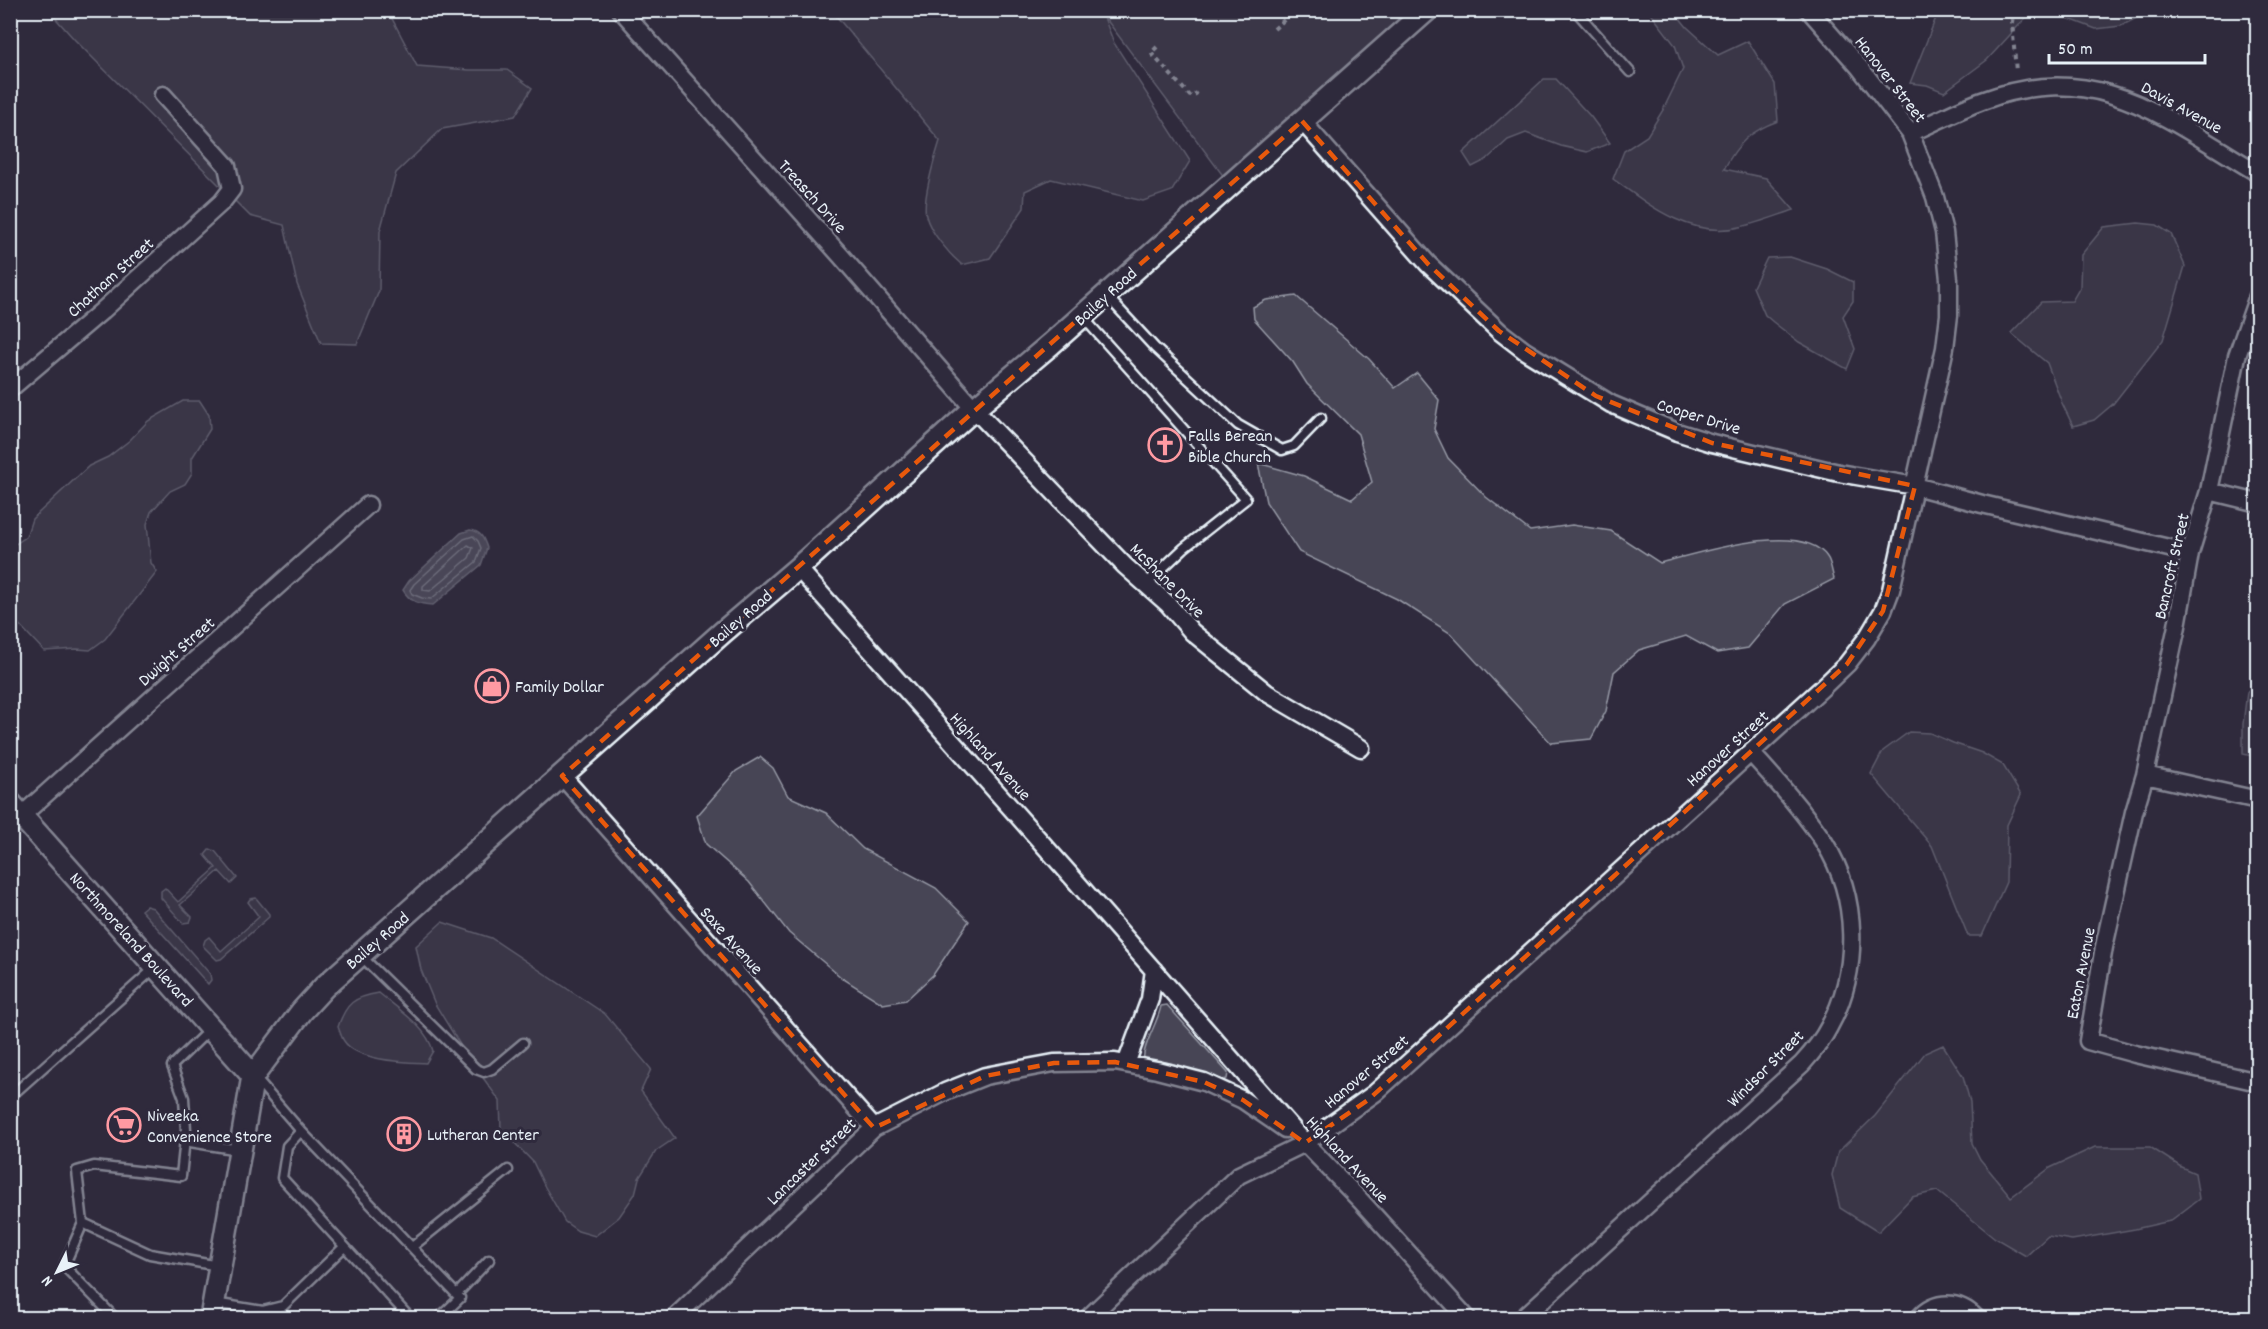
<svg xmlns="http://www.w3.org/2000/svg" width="2268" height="1329" font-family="Dekko,sans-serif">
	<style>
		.green { fill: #464455; stroke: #979aa6; stroke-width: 1.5 }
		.water { fill: #696978; stroke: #9c9fab; stroke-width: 1.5 }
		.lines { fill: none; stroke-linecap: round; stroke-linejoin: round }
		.shore { stroke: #b5bbc5; stroke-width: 1.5 }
		.service-casing { stroke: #e8f1f8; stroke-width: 13 }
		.minor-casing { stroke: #e8f1f8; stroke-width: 21 }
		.tertiary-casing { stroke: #e8f1f8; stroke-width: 26 }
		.path { stroke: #e8f1f8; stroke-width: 4; stroke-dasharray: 4.5 4.5; stroke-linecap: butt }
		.service { stroke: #2f2a3d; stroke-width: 8 }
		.minor { stroke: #2f2a3d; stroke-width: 16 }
		.tertiary { stroke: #2f2a3d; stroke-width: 21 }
		.marked { fill: none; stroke: #e8590c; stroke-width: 4.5; stroke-dasharray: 12 8; stroke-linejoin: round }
		.labels { text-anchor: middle; stroke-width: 6; stroke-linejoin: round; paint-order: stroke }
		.street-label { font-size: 18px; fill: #e8f1f8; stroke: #2f2a3d }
		.poi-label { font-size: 18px; fill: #e8f1f8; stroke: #2f2a3d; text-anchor: start }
	</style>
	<rect width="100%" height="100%" fill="#2f2a3d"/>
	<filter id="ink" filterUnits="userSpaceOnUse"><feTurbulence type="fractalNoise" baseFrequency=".0167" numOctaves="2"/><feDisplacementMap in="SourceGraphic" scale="12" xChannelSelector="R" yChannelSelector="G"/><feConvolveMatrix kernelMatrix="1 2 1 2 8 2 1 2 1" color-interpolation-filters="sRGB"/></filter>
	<g filter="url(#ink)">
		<path class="green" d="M 49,11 L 388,11 L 417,66 L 469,70 L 507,70 L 532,88 L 515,116 L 442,129 L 396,173 L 380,231 L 379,291 L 357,344 L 321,343 L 297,284 L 284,225 L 250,216 L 75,40 Z
			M 832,11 L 1428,11 L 1230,185 L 1103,15 L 1114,43 L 1190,161 L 1172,191 L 1143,201 L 1051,179 L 1025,191 L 1024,208 L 990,258 L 962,265 C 949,254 930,232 926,216 C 922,200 935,157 940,141 Z
			M 1649,11 L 1674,11 L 1687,27 L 1718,55 L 1748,41 L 1775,84 L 1778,121 C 1750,131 1738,143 1724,169 L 1766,178 L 1794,210 C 1776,216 1758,223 1740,227 C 1692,239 1650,206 1613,179 L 1624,151 L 1647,136 L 1663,110 L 1683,69 L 1675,45 Z
			M 1934,11 L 2032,11 L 1987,60 L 1944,92 L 1927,85 L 1910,83 L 1937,15 Z
			M 2048,11 L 2150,10 L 2150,11 L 2121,26 L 2096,29 Z
			M 1544,79 L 1556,79 L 1591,117 L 1610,143 L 1587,152 L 1561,146 L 1526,133 L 1508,140 L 1486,160 L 1472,167 L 1463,153 Z
			M 2138,223 L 2157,225 L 2171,234 L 2185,266 L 2163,340 L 2113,404 L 2094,420 L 2073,426 L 2062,403 L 2047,363 L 2011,333 L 2041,302 L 2072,301 L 2080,287 L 2081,255 L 2104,227 Z
			M 1790,257 L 1827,269 L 1853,282 L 1853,301 L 1843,316 L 1855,349 L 1847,369 L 1799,342 L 1773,322 L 1765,315 L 1753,287 L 1767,258 Z
			M 1296,296 L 1369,359 L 1395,388 L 1417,373 L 1439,400 L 1434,429 L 1448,458 L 1486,497 L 1530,531 L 1572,525 L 1611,531 L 1660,563 C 1696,554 1802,519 1827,557 C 1831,562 1832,573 1834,579 L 1785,604 L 1748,648 L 1717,653 L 1686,636 L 1639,650 L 1614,672 L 1606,711 L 1591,739 L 1551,743 L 1450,633 L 1397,599 L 1299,552 L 1266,502 L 1258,463 L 1304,476 L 1352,499 L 1372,482 L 1358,434 L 1307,384 L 1293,362 L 1254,319 L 1253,307 L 1266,300 Z
			M 183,401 L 200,401 L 209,415 L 210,429 L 192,458 L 192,473 L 185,484 L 170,491 L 151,512 L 147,524 L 151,563 L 157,572 L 105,639 L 90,650 L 77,649 L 44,651 L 11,616 L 11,547 L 26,537 L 32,519 L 89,466 L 108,457 L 130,440 L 148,421 Z
			M 2257,679 L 2257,757 L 2243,754 L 2243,724 L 2247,692 Z
			M 1909,732 L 1930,733 L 1953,743 L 1982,753 L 2003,765 L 2021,795 L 2007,825 L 2006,882 L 1982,936 L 1968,936 L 1932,846 L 1871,774 L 1883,751 Z
			M 760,757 L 773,768 L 788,796 L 826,813 L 863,849 L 936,888 L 969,921 L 933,975 L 906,1000 L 883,1004 L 842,978 L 789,933 L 749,882 L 706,844 L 697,816 L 736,771 Z
			M 210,849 L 215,851 L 237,878 L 231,884 L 219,871 L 180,905 L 192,917 L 190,922 L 183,923 L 161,898 L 161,891 L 165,888 L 178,902 L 216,868 L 205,855 Z
			M 256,898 L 269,914 L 269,917 L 221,959 L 217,960 L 203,946 L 205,940 L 209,937 L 221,951 L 259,917 L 248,902 L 250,899 Z
			M 146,906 L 153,908 L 210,974 L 211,980 L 208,984 L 141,910 Z
			M 442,922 L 491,938 L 605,1014 L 651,1069 L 641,1091 L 675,1138 L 656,1151 L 639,1178 L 635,1194 L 619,1217 L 595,1236 L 578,1231 L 565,1222 L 545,1187 L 533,1162 L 501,1129 L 500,1101 L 467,1056 L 435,1004 L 421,970 L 416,946 Z
			M 379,993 C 398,1009 427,1027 433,1051 L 426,1063 C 404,1062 357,1061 344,1041 C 341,1037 340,1031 338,1027 C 346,1003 354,997 379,993 Z
			M 1167,1005 L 1228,1073 L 1227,1079 L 1223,1080 L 1171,1063 L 1144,1059 C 1141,1049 1159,1020 1161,1006 Z
			M 1943,1045 L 1963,1076 L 1970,1102 L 1972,1143 L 1980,1159 L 2011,1197 L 2050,1168 L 2095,1147 L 2150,1147 L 2181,1167 L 2195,1173 L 2199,1199 L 2170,1221 L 2135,1229 L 2072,1240 L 2048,1236 L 2026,1256 L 1995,1238 L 1937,1191 L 1912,1197 L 1878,1232 L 1840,1208 L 1832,1175 L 1838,1152 L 1875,1116 L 1925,1053 Z"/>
		<path class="water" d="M 470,530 C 481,531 484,539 487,548 L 481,565 L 433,605 C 419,604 410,602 403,590 L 409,581 L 461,533 Z"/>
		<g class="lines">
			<path class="shore" d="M 473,536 L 478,541 L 481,548 L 476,562 L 431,599 L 422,598 L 412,594 L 410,590 L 414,584 L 464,539 Z
				M 468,545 L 473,548 L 469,558 L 430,591 L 423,590 L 423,586 Z"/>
			<g class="service-casing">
				<path id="service" d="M 1575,10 L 1630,72
					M 1106,295 L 1155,348 L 1238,425 L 1282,450 L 1294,446 L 1321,418
					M 1082,316 L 1246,499 L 1184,548 L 1146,584
					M 360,955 L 476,1069 L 484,1072 L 492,1069 L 523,1043
					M 256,1079 L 301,1131
					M 11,1096 L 156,967
					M 184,1141 L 239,1150
					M 83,1223 L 150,1254 L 219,1266
					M 412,1247 L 508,1170
					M 457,1294 L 489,1260
					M 214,1303 L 263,1311 L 283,1306 L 344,1247
					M 115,1318 L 64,1266 L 83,1223 L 77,1171 L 94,1166 L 181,1176 L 186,1130 L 184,1098 L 172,1066 L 210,1029
					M 252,1318 L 254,1310
					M 410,1318 L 282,1178 L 287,1146 L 301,1131 L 460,1298 L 439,1318"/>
			</g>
			<g class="minor-casing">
				<path id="minor" d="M 621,10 L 841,256 L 974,409 L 1125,566 L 1168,604 L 1192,632 L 1267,693 L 1361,748
					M 1302,121 L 1428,264 L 1499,331 L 1525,351 L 1611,404 L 1677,432 L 1712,443 L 1839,473 L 1915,486 L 1982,504 L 2190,553
					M 1910,133 C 1934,123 1957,110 1982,101 C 2096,58 2165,118 2258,173
					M 2258,296 L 2237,356 L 2209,491 L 2190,553 L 2177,626 L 2145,775 L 2134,812 L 2104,947 L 2088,1041 L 2135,1054 L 2258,1082
					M 10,389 L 102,311 L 222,202 L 232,189 L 227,166 L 163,95
					M 2209,491 L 2258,503
					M 798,568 L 1073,878 L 1305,1143 L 1361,1201 L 1467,1318
					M 2145,775 L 2258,800
					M 562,776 L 874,1128
					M 10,826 L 368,505
					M 1126,1064 L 1150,999 L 1154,970
					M 674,1318 L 874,1128 L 945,1092 L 985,1076 L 1054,1063 L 1115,1062 L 1157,1070 L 1204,1082 L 1243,1100 L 1285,1129
					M 1088,1318 L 1239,1175 L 1305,1143 L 1375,1093 L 1822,688 L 1847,664 L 1867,638 L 1883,611 L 1891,590 L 1945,348 L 1949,315 L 1949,279 L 1944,232 L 1935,197 L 1910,133 L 1860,68 L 1809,10
					M 1523,1318 L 1802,1064 C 1812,1053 1822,1041 1829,1027 C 1860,971 1859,897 1824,842 C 1803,810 1777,781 1751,753
					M 1919,1318 C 1935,1300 1959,1300 1976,1318"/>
			</g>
			<g class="tertiary-casing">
				<path id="tertiary" d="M 10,803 L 253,1076
					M 211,1318 L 253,1076 L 302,1011 L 324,987 L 723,632 L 798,568 L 974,409 L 1051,344 L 1427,10"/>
			</g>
			<path class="path" d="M 2014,10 L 2012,22 L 2016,72
				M 1274,29 L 1292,13 L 1290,10
				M 1157,47 L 1151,53 L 1191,97 L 1197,93"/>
			<use href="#service" class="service"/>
			<use href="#minor" class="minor"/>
			<use href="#tertiary" class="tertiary"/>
		</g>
	</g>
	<path d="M0 0H2268V1329H0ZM 1302,121 L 1428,264 L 1499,331 L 1596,396 L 1712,443 L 1915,486 L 1883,611 L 1847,664 L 1368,1100 L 1305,1143 L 1243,1100 L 1204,1082 L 1115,1062 L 1054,1063 L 985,1076 L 874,1128 L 562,776 Z" fill="#2f2a3d" fill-opacity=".55" fill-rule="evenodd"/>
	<path class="marked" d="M 1302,121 L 1428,264 L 1499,331 L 1596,396 L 1712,443 L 1915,486 L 1883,611 L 1847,664 L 1368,1100 L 1305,1143 L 1243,1100 L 1204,1082 L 1115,1062 L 1054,1063 L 985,1076 L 874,1128 L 562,776 Z"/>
	<defs>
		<g id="church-ring" transform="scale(1.725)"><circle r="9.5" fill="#2f2a3d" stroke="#ff9aa2" stroke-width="1.5"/><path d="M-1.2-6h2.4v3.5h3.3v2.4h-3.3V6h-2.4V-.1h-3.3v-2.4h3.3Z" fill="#ff9aa2"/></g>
		<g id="shop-ring" transform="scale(1.725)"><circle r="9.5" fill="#2f2a3d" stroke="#ff9aa2" stroke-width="1.5"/><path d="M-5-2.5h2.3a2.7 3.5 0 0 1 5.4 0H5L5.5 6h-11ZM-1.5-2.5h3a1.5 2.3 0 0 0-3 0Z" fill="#ff9aa2"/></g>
		<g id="supermarket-ring" transform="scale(1.725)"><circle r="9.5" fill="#2f2a3d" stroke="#ff9aa2" stroke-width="1.5"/><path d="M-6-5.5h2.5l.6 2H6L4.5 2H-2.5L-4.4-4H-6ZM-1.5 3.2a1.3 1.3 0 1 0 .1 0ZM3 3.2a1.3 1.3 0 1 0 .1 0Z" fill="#ff9aa2"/></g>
		<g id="building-ring" transform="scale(1.725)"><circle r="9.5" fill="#2f2a3d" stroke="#ff9aa2" stroke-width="1.5"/><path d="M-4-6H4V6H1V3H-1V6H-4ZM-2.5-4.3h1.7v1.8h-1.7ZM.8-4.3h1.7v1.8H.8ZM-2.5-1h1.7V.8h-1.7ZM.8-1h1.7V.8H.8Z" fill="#ff9aa2"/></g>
	</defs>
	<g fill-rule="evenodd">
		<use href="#church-ring" x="1165" y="445"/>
		<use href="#shop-ring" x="492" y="686"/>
		<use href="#supermarket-ring" x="124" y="1125"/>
		<use href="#building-ring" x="404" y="1134"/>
	</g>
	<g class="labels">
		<g class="street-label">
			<text transform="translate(1891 79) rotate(52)" y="6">Hanover Street</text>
			<text transform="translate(2182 107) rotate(29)" y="6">Davis Avenue</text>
			<text transform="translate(813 196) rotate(48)" y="6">Treasch Drive</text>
			<text transform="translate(110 277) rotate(-42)" y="6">Chatham Street</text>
			<text transform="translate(1105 296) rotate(-42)" y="6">Bailey Road</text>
			<text transform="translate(1699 416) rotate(17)" y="6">Cooper Drive</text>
			<text transform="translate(2171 566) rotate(-77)" y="6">Bancroft Street</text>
			<text transform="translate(1168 580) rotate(45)" y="6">McShane Drive</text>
			<text transform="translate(740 618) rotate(-41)" y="6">Bailey Road</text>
			<text transform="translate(176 651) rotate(-41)" y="6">Dwight Street</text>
			<text transform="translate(1727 748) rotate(-42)" y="6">Hanover Street</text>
			<text transform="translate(991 756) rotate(48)" y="6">Highland Avenue</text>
			<text transform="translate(132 939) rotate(48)" y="6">Northmoreland Boulevard</text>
			<text transform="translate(377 940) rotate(-41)" y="6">Bailey Road</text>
			<text transform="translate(732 940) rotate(48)" y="6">Saxe Avenue</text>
			<text transform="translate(2080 973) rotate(-79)" y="6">Eaton Avenue</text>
			<text transform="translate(1765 1068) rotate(-45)" y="6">Windsor Street</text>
			<text transform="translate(1366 1071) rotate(-40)" y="6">Hanover Street</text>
			<text transform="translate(1348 1159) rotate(47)" y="6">Highland Avenue</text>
			<text transform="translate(811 1161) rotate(-44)" y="6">Lancaster Street</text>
		</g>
		<g class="poi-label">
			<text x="1188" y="441">Falls Berean<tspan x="1188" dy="21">Bible Church</tspan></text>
			<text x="515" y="692">Family Dollar</text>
			<text x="147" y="1121">Niveeka<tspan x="147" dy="21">Convenience Store</tspan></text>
			<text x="427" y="1140">Lutheran Center</text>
		</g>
	</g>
	<rect width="2268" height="1329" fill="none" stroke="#2f2a3d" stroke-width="36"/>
	<rect x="18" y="18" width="2232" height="1293" fill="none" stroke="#e8f1f8" stroke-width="2" filter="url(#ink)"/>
	<g transform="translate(57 1272) rotate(227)" stroke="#2f2a3d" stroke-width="4.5" paint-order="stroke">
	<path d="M0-4.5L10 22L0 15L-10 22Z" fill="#e8f1f8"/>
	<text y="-9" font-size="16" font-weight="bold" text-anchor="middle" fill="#e8f1f8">N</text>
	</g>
	<path d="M2049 54v9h156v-9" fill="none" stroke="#e8f1f8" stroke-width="3"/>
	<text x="2058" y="54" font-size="18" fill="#e8f1f8" stroke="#2f2a3d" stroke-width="4.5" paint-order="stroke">50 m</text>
</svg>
